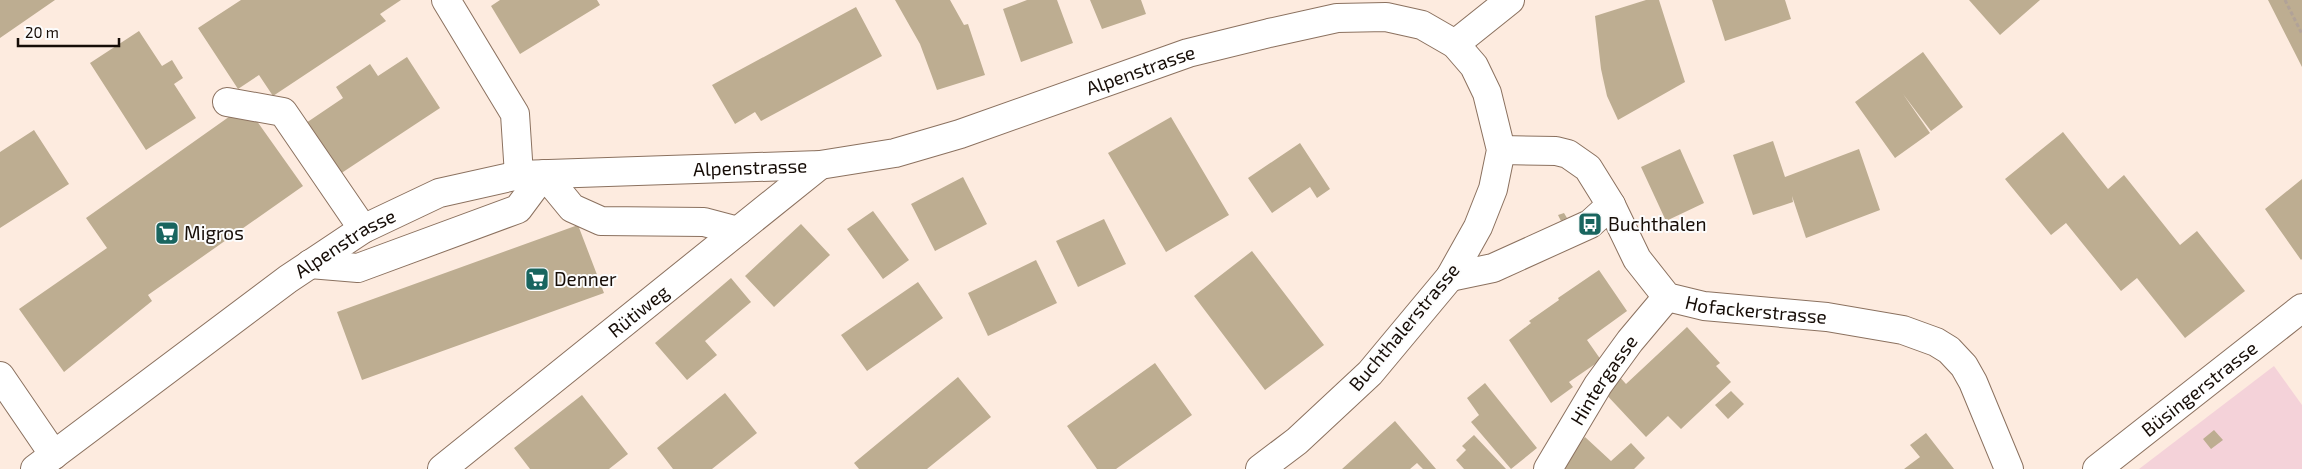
<svg xmlns="http://www.w3.org/2000/svg" width="2302" height="469" font-family="'Exo 2',sans-serif">
	<style>
		.green { fill: #f4d2d9 }
		.building { fill: #bdad91 }
		.lines { fill: none; stroke-linecap: round; stroke-linejoin: round }
		.minor-casing { stroke: #8b715f; stroke-width: 30 }
		.path { stroke: #b1a298; stroke-width: 3; stroke-dasharray: 4 2.5; stroke-linecap: butt }
		.minor { stroke: #fff; stroke-width: 28 }
		.labels { text-anchor: middle; stroke-width: 4; stroke-linejoin: round; paint-order: stroke }
		.street-label { font-size: 19px; fill: #160d07; stroke: #fcfcfc }
		.poi-label { font-size: 19px; fill: #160d07; stroke: #fcfcfc; text-anchor: start }
	</style>
	<rect width="100%" height="100%" fill="#fdebdf"/>
	<path class="green" d="M 2274,366 L 2302,405 L 2302,469 L 2139,469 Z"/>
	<path class="building" d="M 0,0 L 55,0 L 0,38 Z
		M 241,0 L 401,0 L 380,14 L 386,21 L 273,96 L 259,75 L 238,89 L 198,28 Z
		M 500,0 L 597,0 L 600,5 L 520,54 L 491,6 Z
		M 895,0 L 950,0 L 964,25 L 968,24 L 985,75 L 937,90 L 920,44 Z
		M 1027,0 L 1057,0 L 1073,43 L 1021,62 L 1003,9 Z
		M 1090,0 L 1141,0 L 1146,14 L 1102,29 Z
		M 1646,0 L 1659,0 L 1685,82 L 1618,120 L 1607,96 L 1601,69 L 1595,16 Z
		M 1712,0 L 1785,0 L 1791,19 L 1725,41 Z
		M 1969,0 L 2040,0 L 2000,35 Z
		M 2268,0 L 2302,0 L 2302,67 Z
		M 856,7 L 882,56 L 761,121 L 755,112 L 735,124 L 712,85 Z
		M 139,31 L 162,66 L 172,60 L 183,78 L 174,84 L 196,118 L 146,150 L 90,63 Z
		M 1923,52 L 1963,107 L 1931,131 L 1903,94 L 1930,133 L 1895,158 L 1855,102 Z
		M 407,57 L 440,108 L 340,174 L 306,123 L 343,98 L 336,87 L 370,64 L 378,76 Z
		M 233,114 L 254,117 L 303,186 L 148,295 L 152,301 L 64,372 L 19,309 L 107,248 L 86,218 Z
		M 1171,117 L 1229,215 L 1166,252 L 1108,153 Z
		M 34,130 L 69,184 L 0,228 L 0,152 Z
		M 2063,132 L 2108,189 L 2124,175 L 2180,245 L 2197,231 L 2245,291 L 2185,338 L 2137,278 L 2121,291 L 2066,223 L 2051,235 L 2005,179 Z
		M 1773,141 L 1785,177 L 1859,149 L 1880,210 L 1806,238 L 1792,196 L 1793,202 L 1753,215 L 1733,155 Z
		M 1300,143 L 1330,189 L 1317,198 L 1310,187 L 1272,213 L 1248,178 Z
		M 1680,149 L 1704,203 L 1666,221 L 1641,167 Z
		M 963,177 L 987,224 L 935,251 L 911,204 Z
		M 2302,179 L 2302,259 L 2301,260 L 2265,209 Z
		M 873,211 L 909,260 L 883,279 L 847,229 Z
		M 1564,213 L 1567,218 L 1561,221 L 1558,215 Z
		M 1104,219 L 1126,264 L 1078,287 L 1056,241 Z
		M 801,224 L 830,255 L 774,307 L 745,276 Z
		M 578,225 L 604,293 L 362,380 L 337,312 Z
		M 1252,251 L 1324,345 L 1265,390 L 1194,296 Z
		M 1036,260 L 1057,303 L 988,336 L 968,293 Z
		M 1599,270 L 1627,311 L 1587,340 L 1601,360 L 1569,382 L 1573,387 L 1551,403 L 1509,340 L 1531,323 L 1529,321 L 1559,300 L 1558,298 Z
		M 731,278 L 751,302 L 705,341 L 717,355 L 687,380 L 655,343 Z
		M 918,282 L 943,318 L 867,371 L 841,335 Z
		M 1687,327 L 1720,363 L 1716,366 L 1731,382 L 1681,429 L 1668,416 L 1646,437 L 1602,390 L 1618,375 L 1626,384 Z
		M 1155,363 L 1192,415 L 1116,469 L 1097,469 L 1067,426 Z
		M 958,377 L 991,417 L 927,469 L 859,469 L 854,463 Z
		M 1485,383 L 1537,448 L 1511,469 L 1471,422 L 1479,415 L 1467,398 Z
		M 1731,391 L 1744,404 L 1728,419 L 1715,405 Z
		M 725,393 L 757,433 L 712,469 L 673,469 L 657,448 Z
		M 582,395 L 628,454 L 609,469 L 530,469 L 514,448 Z
		M 1395,421 L 1436,469 L 1423,469 L 1417,463 L 1410,469 L 1342,469 Z
		M 2214,430 L 2223,440 L 2211,449 L 2203,439 Z
		M 1926,433 L 1954,469 L 1904,469 L 1920,457 L 1910,445 Z
		M 1474,435 L 1506,469 L 1464,469 L 1456,460 L 1466,450 L 1462,446 Z
		M 1585,437 L 1611,461 L 1631,443 L 1645,458 L 1634,469 L 1558,469 Z"/>
	<g class="lines">
		<g class="minor-casing">
			<g id="minor">
				<path d="M 446,0 L 515,114 L 519,175"/>
				<path d="M 1455,44 L 1510,0"/>
				<path d="M 227,102 L 283,112 L 363,229"/>
				<path id="s1" d="M 1501,150 L 1556,151 L 1568,154 L 1588,168 L 1611,205 L 1637,259 L 1667,297 L 1704,306 L 1827,317 L 1903,330 L 1936,342 L 1949,350 L 1964,366 L 1973,382 L 2009,469"/>
				<path d="M 310,264 L 358,268 L 518,209 L 544,174 L 572,208 L 601,221 L 704,222 L 738,231"/>
				<path d="M 1450,277 L 1493,268 L 1590,224 L 1611,205"/>
				<path d="M 0,376 L 54,455"/>
				<path id="s2" d="M 35,469 L 288,279 L 363,229 L 439,193 L 519,175 L 820,165 L 895,153 L 960,134 L 1188,53 L 1269,33 L 1337,18 L 1386,17 L 1422,25 L 1455,44 L 1474,66 L 1487,93 L 1501,150 L 1493,189 L 1478,227 L 1450,277 L 1370,373 L 1297,441 L 1260,469"/>
				<path id="s3" d="M 442,469 L 820,165"/>
				<path id="s4" d="M 1548,469 L 1598,385 L 1630,341 L 1667,297"/>
				<path id="s5" d="M 2097,469 L 2302,308"/>
			</g>
		</g>
		<path class="path" d="M 2285,0 L 2302,34"/>
		<use href="#minor" class="minor"/>
	</g>
	<defs>
		<g id="bus-square" transform="scale(1.25)"><rect x="-9" y="-9" width="18" height="18" rx="4" fill="#19655f" stroke="#fcfcfc"/><path d="M-5-6H5V4H4V6H2V4H-2V6H-4V4H-5ZM-3.5-4V0h7V-4ZM-3.5 1.2v1.5H-2V1.2ZM2 1.2v1.5H3.5V1.2Z" fill="#fff"/></g>
		<g id="supermarket-square" transform="scale(1.25)"><rect x="-9" y="-9" width="18" height="18" rx="4" fill="#19655f" stroke="#fcfcfc"/><path d="M-6-5.5h2.5l.6 2H6L4.5 2H-2.5L-4.4-4H-6ZM-1.5 3.2a1.3 1.3 0 1 0 .1 0ZM3 3.2a1.3 1.3 0 1 0 .1 0Z" fill="#fff"/></g>
	</defs>
	<g fill-rule="evenodd">
		<use href="#bus-square" x="1590" y="224"/>
		<use href="#supermarket-square" x="167" y="233"/>
		<use href="#supermarket-square" x="537" y="279"/>
	</g>
	<g class="labels">
		<g class="street-label">
			<text dy="7" stroke="none"><textPath href="#s2" startOffset="1209">Alpenstrasse</textPath></text>
			<text dy="7" stroke="none"><textPath href="#s2" startOffset="804">Alpenstrasse</textPath></text>
			<text dy="7" stroke="none"><textPath href="#s2" startOffset="384">Alpenstrasse</textPath></text>
			<text dy="7" stroke="none"><textPath href="#s1" startOffset="334">Hofackerstrasse</textPath></text>
			<text dy="7" stroke="none"><textPath href="#s3" startOffset="252">Rütiweg</textPath></text>
			<text transform="translate(1404 327) rotate(-50)" y="7">Buchthalerstrasse</text>
			<text dy="7" stroke="none"><textPath href="#s4" startOffset="105">Hintergasse</textPath></text>
			<text dy="7" stroke="none"><textPath href="#s5" startOffset="130">Büsingerstrasse</textPath></text>
		</g>
		<g class="poi-label">
			<text x="1608" y="231">Buchthalen</text>
			<text x="184" y="240">Migros</text>
			<text x="554" y="286">Denner</text>
		</g>
	</g>
	<path d="M18 38v8h101v-8" fill="none" stroke="#160d07" stroke-width="2.5"/>
	<text x="25" y="38" font-size="15" fill="#160d07" stroke="#fcfcfc" stroke-width="4" paint-order="stroke">20 m</text>
</svg>
